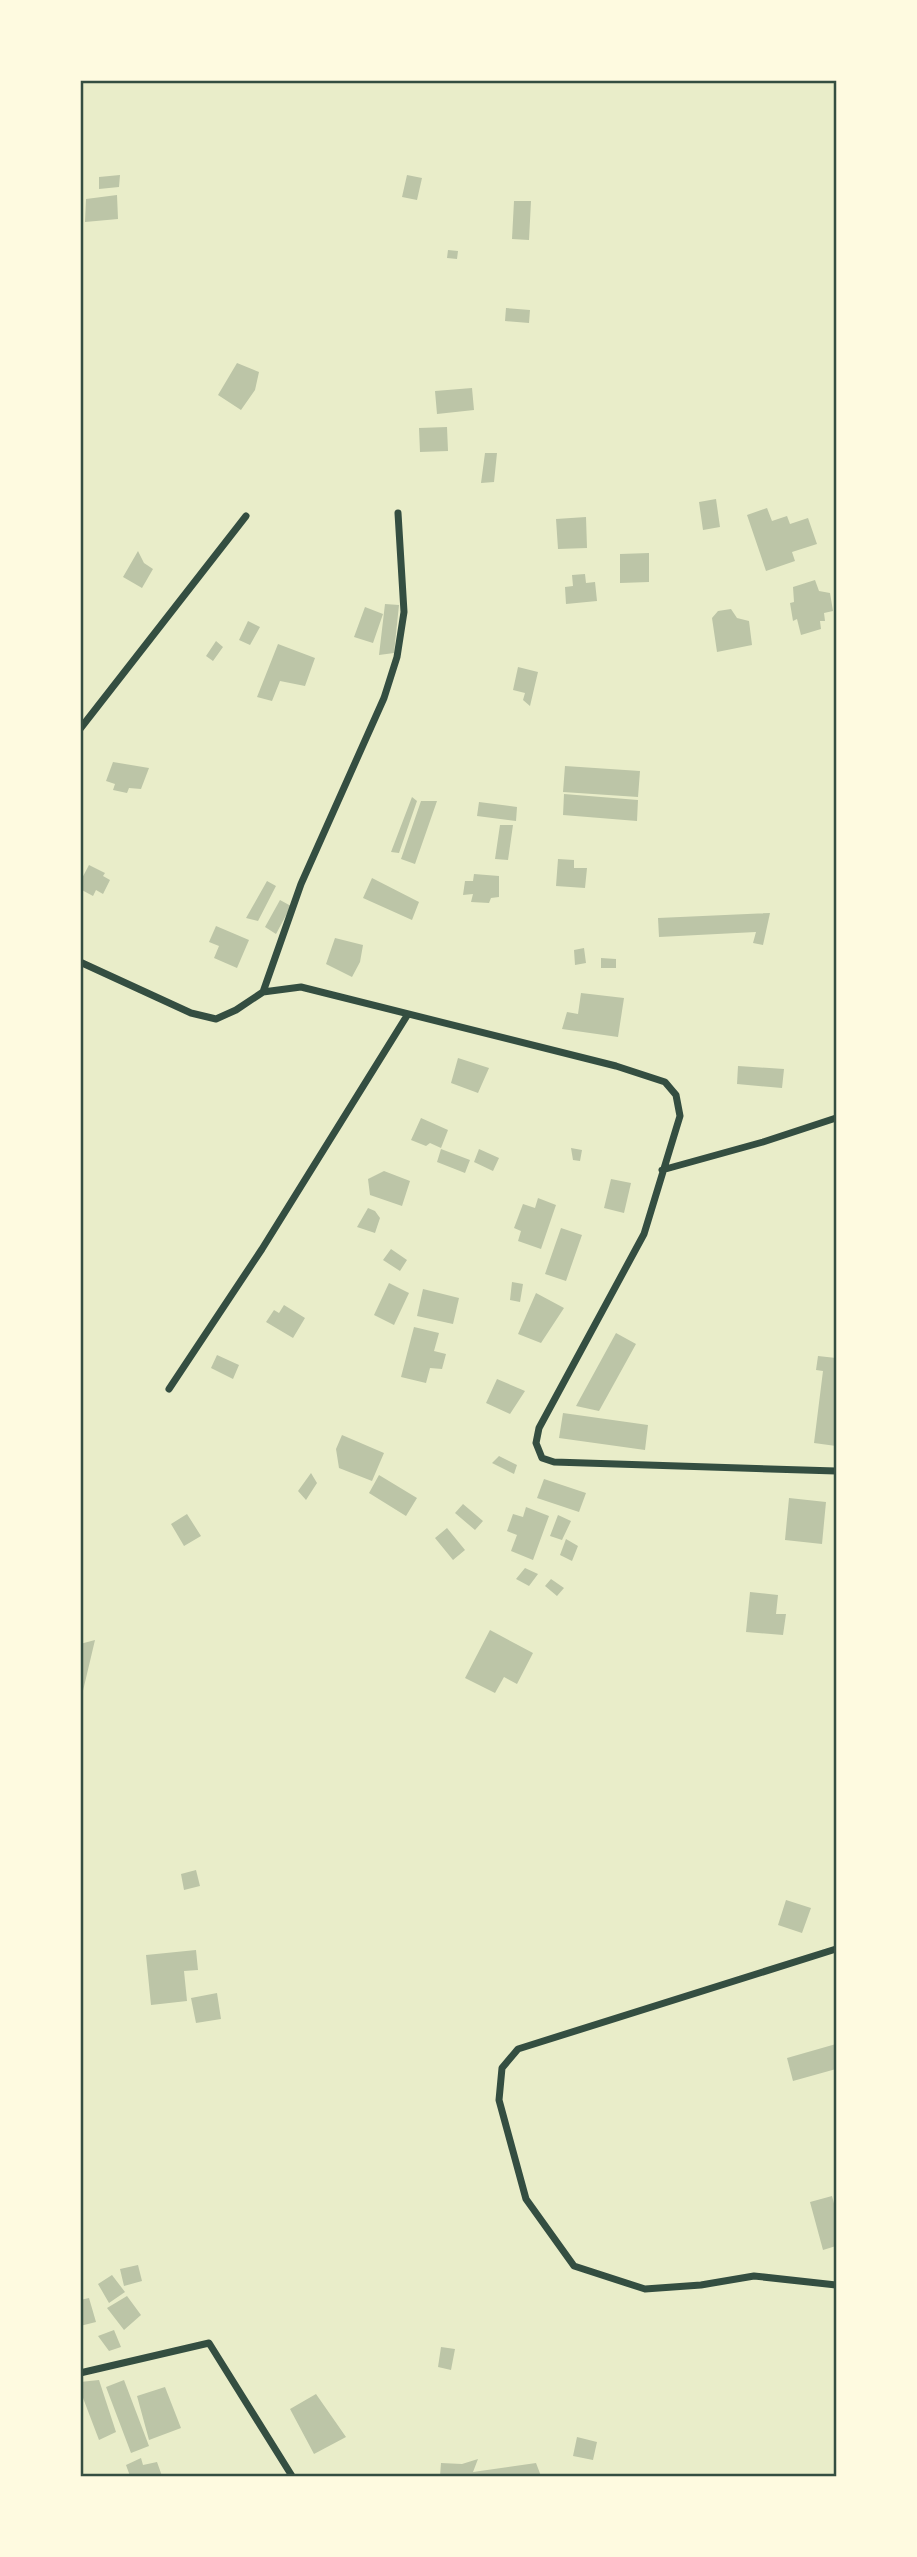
<svg xmlns="http://www.w3.org/2000/svg" width="917" height="2557" font-family="Signika,sans-serif">
	<style>
		.building { fill: #bcc5a7 }
		.lines { fill: none; stroke-linecap: round; stroke-linejoin: round }
		.minor { stroke: #344e41; stroke-width: 7 }
		.neatline { fill: none; stroke: #344e41; stroke-width: 2.5 }
	</style>
	<rect width="100%" height="100%" fill="#e9edc9"/>
	<path class="building" d="M 120,175 L 119,187 L 99,189 L 99,177 Z
		M 407,175 L 422,178 L 417,200 L 402,197 Z
		M 117,195 L 118,219 L 85,222 L 86,199 Z
		M 514,201 L 531,201 L 529,240 L 512,239 Z
		M 448,250 L 458,251 L 457,259 L 447,258 Z
		M 506,308 L 530,310 L 529,323 L 505,321 Z
		M 237,363 L 259,372 L 255,390 L 241,410 L 218,395 Z
		M 472,388 L 474,410 L 437,414 L 435,391 Z
		M 447,427 L 448,451 L 420,452 L 419,428 Z
		M 485,453 L 497,453 L 494,482 L 481,483 Z
		M 716,499 L 720,527 L 703,530 L 699,502 Z
		M 767,508 L 772,521 L 787,516 L 790,524 L 808,518 L 817,544 L 792,552 L 795,561 L 766,571 L 747,515 Z
		M 586,517 L 587,548 L 558,549 L 556,519 Z
		M 138,551 L 144,563 L 153,569 L 142,588 L 123,577 Z
		M 649,553 L 649,582 L 620,583 L 620,554 Z
		M 585,574 L 586,583 L 595,582 L 597,601 L 566,604 L 565,587 L 573,586 L 572,575 Z
		M 815,580 L 819,591 L 830,593 L 833,611 L 824,613 L 825,621 L 820,621 L 821,629 L 801,635 L 797,619 L 793,621 L 790,603 L 794,602 L 793,587 Z
		M 385,604 L 399,605 L 394,653 L 379,655 Z
		M 365,607 L 383,614 L 373,643 L 354,637 Z
		M 731,609 L 737,618 L 749,621 L 752,645 L 717,652 L 712,618 L 718,611 Z
		M 248,621 L 260,627 L 250,645 L 239,640 Z
		M 216,641 L 223,647 L 213,661 L 206,656 Z
		M 278,644 L 315,658 L 305,686 L 280,681 L 272,701 L 257,697 Z
		M 518,667 L 538,672 L 530,706 L 523,700 L 525,693 L 513,690 Z
		M 113,762 L 149,768 L 141,789 L 129,788 L 127,793 L 113,790 L 115,784 L 106,781 Z
		M 565,766 L 640,771 L 638,797 L 563,792 Z
		M 564,794 L 638,800 L 637,821 L 563,815 Z
		M 412,797 L 417,801 L 399,853 L 391,852 Z
		M 421,801 L 437,801 L 415,864 L 401,859 Z
		M 479,802 L 517,807 L 516,821 L 477,816 Z
		M 500,825 L 513,825 L 508,860 L 495,859 Z
		M 558,859 L 574,860 L 574,868 L 587,868 L 585,888 L 556,886 Z
		M 89,865 L 105,873 L 103,876 L 110,880 L 103,894 L 96,890 L 93,896 L 80,889 L 80,882 Z
		M 474,874 L 499,876 L 499,897 L 491,898 L 489,903 L 471,902 L 473,894 L 463,895 L 465,881 L 473,881 Z
		M 372,878 L 419,902 L 412,920 L 363,898 Z
		M 267,881 L 276,886 L 258,921 L 246,918 Z
		M 280,900 L 291,906 L 276,934 L 265,927 Z
		M 770,913 L 763,945 L 753,943 L 756,932 L 659,937 L 658,918 Z
		M 216,926 L 249,940 L 237,968 L 214,958 L 219,946 L 209,942 Z
		M 335,938 L 363,945 L 360,962 L 352,977 L 326,964 Z
		M 584,948 L 586,963 L 575,965 L 574,950 Z
		M 601,958 L 616,959 L 616,968 L 601,968 Z
		M 581,993 L 624,998 L 618,1037 L 562,1029 L 567,1012 L 578,1014 Z
		M 458,1058 L 489,1068 L 478,1093 L 451,1083 Z
		M 738,1066 L 784,1069 L 782,1088 L 737,1084 Z
		M 421,1118 L 448,1130 L 441,1148 L 430,1143 L 426,1146 L 411,1140 Z
		M 571,1148 L 582,1150 L 580,1161 L 573,1160 Z
		M 441,1149 L 470,1160 L 465,1173 L 437,1162 Z
		M 479,1149 L 499,1158 L 493,1171 L 474,1162 Z
		M 384,1171 L 410,1181 L 402,1206 L 370,1195 L 368,1179 Z
		M 611,1179 L 631,1183 L 624,1213 L 604,1208 Z
		M 538,1198 L 556,1205 L 541,1249 L 518,1241 L 521,1231 L 514,1228 L 523,1204 L 535,1208 Z
		M 368,1208 L 375,1211 L 380,1218 L 375,1233 L 357,1227 Z
		M 561,1228 L 582,1235 L 566,1281 L 545,1274 Z
		M 391,1249 L 407,1260 L 400,1271 L 383,1260 Z
		M 512,1282 L 523,1284 L 520,1302 L 510,1300 Z
		M 389,1283 L 409,1293 L 394,1325 L 374,1315 Z
		M 423,1289 L 459,1298 L 453,1324 L 417,1316 Z
		M 536,1293 L 564,1308 L 541,1343 L 518,1334 Z
		M 284,1305 L 305,1318 L 293,1338 L 266,1322 L 274,1310 L 279,1313 Z
		M 414,1327 L 439,1333 L 434,1351 L 446,1354 L 442,1369 L 430,1368 L 426,1383 L 401,1377 Z
		M 616,1333 L 636,1344 L 599,1411 L 576,1406 Z
		M 217,1355 L 239,1365 L 233,1379 L 211,1368 Z
		M 818,1356 L 836,1358 L 836,1446 L 814,1443 L 823,1371 L 816,1370 Z
		M 497,1379 L 525,1391 L 510,1414 L 486,1403 Z
		M 563,1413 L 648,1425 L 645,1450 L 559,1438 Z
		M 342,1435 L 384,1453 L 372,1481 L 339,1468 L 336,1449 Z
		M 499,1456 L 517,1465 L 514,1474 L 492,1463 Z
		M 311,1473 L 317,1483 L 306,1500 L 298,1491 Z
		M 379,1475 L 417,1498 L 406,1516 L 369,1493 Z
		M 544,1479 L 586,1493 L 579,1512 L 537,1498 Z
		M 789,1498 L 826,1502 L 822,1544 L 785,1540 Z
		M 463,1504 L 483,1521 L 475,1530 L 455,1513 Z
		M 526,1507 L 549,1516 L 533,1560 L 511,1551 L 517,1535 L 507,1531 L 513,1514 L 523,1517 Z
		M 187,1514 L 201,1536 L 184,1546 L 171,1524 Z
		M 558,1515 L 571,1521 L 562,1540 L 550,1536 Z
		M 447,1528 L 465,1550 L 453,1560 L 435,1538 Z
		M 566,1539 L 578,1546 L 572,1561 L 560,1555 Z
		M 525,1568 L 538,1574 L 529,1586 L 516,1579 Z
		M 551,1579 L 564,1588 L 557,1596 L 545,1586 Z
		M 750,1592 L 778,1595 L 776,1614 L 786,1614 L 783,1635 L 746,1632 Z
		M 490,1630 L 533,1653 L 517,1684 L 504,1677 L 495,1693 L 465,1678 Z
		M 95,1640 L 82,1695 L 80,1695 L 80,1644 Z
		M 196,1870 L 200,1886 L 184,1890 L 181,1874 Z
		M 786,1900 L 811,1908 L 802,1933 L 778,1925 Z
		M 196,1950 L 198,1970 L 184,1971 L 187,2001 L 151,2005 L 146,1955 Z
		M 217,1993 L 221,2019 L 196,2023 L 191,1998 Z
		M 836,2044 L 836,2069 L 793,2081 L 787,2058 Z
		M 832,2196 L 836,2211 L 836,2246 L 823,2250 L 810,2202 Z
		M 138,2265 L 142,2281 L 124,2286 L 120,2269 Z
		M 112,2275 L 125,2292 L 109,2303 L 98,2284 Z
		M 127,2296 L 141,2315 L 124,2330 L 107,2308 Z
		M 89,2298 L 96,2322 L 80,2326 L 80,2300 Z
		M 114,2330 L 121,2347 L 109,2351 L 98,2336 Z
		M 441,2347 L 455,2349 L 451,2370 L 438,2367 Z
		M 99,2380 L 116,2432 L 99,2440 L 80,2390 L 80,2382 Z
		M 124,2380 L 149,2446 L 131,2453 L 106,2387 Z
		M 165,2387 L 181,2428 L 149,2440 L 137,2396 Z
		M 316,2394 L 346,2437 L 314,2454 L 290,2409 Z
		M 577,2437 L 597,2442 L 593,2460 L 573,2456 Z
		M 141,2458 L 143,2465 L 157,2462 L 162,2476 L 130,2476 L 126,2465 Z
		M 478,2459 L 473,2472 L 536,2463 L 541,2476 L 440,2476 L 441,2463 L 462,2464 Z"/>
	<g class="lines">
		<path class="minor" d="M 80,729 L 246,516
			M 80,962 L 191,1013 L 216,1019 L 236,1010 L 263,992 L 301,987 L 616,1066 L 665,1082 L 676,1095 L 680,1116 L 644,1234 L 539,1428 L 536,1443 L 542,1458 L 554,1462 L 836,1471
			M 263,992 L 301,884 L 384,698 L 397,657 L 404,612 L 398,513
			M 662,1170 L 763,1142 L 836,1118
			M 169,1389 L 262,1249 L 408,1014
			M 836,1949 L 518,2049 L 502,2068 L 499,2100 L 526,2199 L 574,2266 L 645,2289 L 701,2285 L 754,2276 L 836,2285
			M 80,2373 L 209,2343 L 292,2476"/>
	</g>
	<rect width="917" height="2557" fill="none" stroke="#fefae0" stroke-width="164"/>
	<rect x="82" y="82" width="753" height="2393" class="neatline"/>
</svg>
